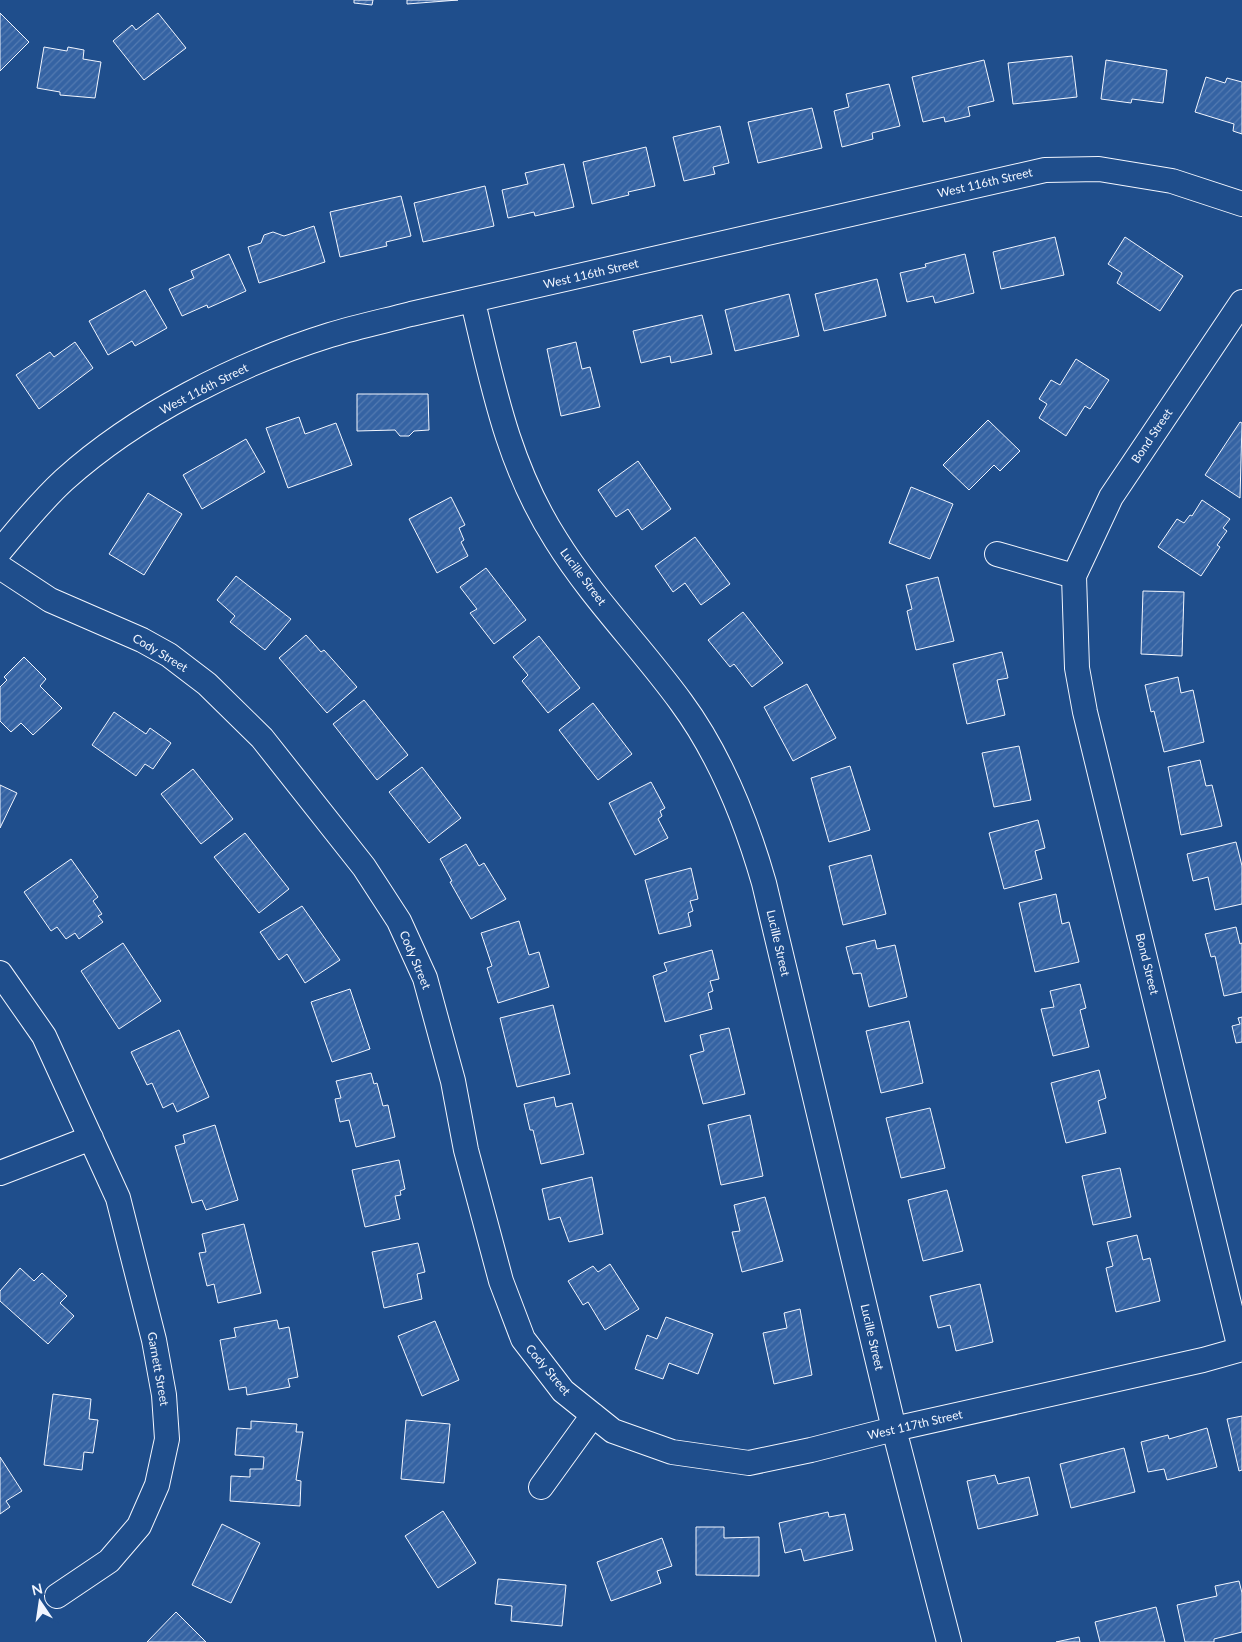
<svg xmlns="http://www.w3.org/2000/svg" width="1242" height="1642" font-family="Lato,sans-serif">
	<style>
		.building { fill: url(#building-hatch); stroke: #f2f6ff }
		.lines { fill: none; stroke-linecap: round; stroke-linejoin: round }
		.minor-casing { stroke: #f2f6ff; stroke-width: 26 }
		.minor { stroke: #1f4e8c; stroke-width: 24 }
		.labels { text-anchor: middle; stroke-width: 4; stroke-linejoin: round; paint-order: stroke }
		.street-label { font-size: 12px; fill: #f2f6ff; stroke: #1f4e8c }
	</style>
	<defs>
		<pattern id="building-hatch" width="6" height="6" patternUnits="userSpaceOnUse" patternTransform="scale(1.25)"><rect width="6" height="6" fill="#3563a3"/><path d="M-1 1l2-2M0 6l6-6M5 7l2-2" fill="none" stroke="#537ab1"/></pattern>
	</defs>
	<rect width="100%" height="100%" fill="#1f4e8c"/>
	<path class="building" d="M 354,0 L 373,0 L 372,5 L 354,3 Z
		M 407,0 L 458,0 L 407,4 Z
		M 0,13 L 29,42 L 0,71 Z
		M 158,13 L 186,48 L 144,80 L 113,41 L 132,25 L 136,30 Z
		M 44,47 L 67,51 L 68,47 L 84,50 L 83,59 L 101,62 L 95,98 L 60,95 L 60,92 L 37,88 Z
		M 1072,56 L 1077,97 L 1013,104 L 1008,63 Z
		M 984,60 L 994,101 L 968,107 L 970,116 L 945,122 L 944,117 L 923,122 L 912,77 Z
		M 1106,60 L 1167,70 L 1163,103 L 1132,99 L 1131,103 L 1101,99 Z
		M 1206,77 L 1225,83 L 1227,78 L 1242,82 L 1242,134 L 1233,131 L 1234,124 L 1195,112 Z
		M 889,84 L 900,126 L 872,133 L 873,139 L 842,147 L 834,111 L 849,107 L 846,94 Z
		M 812,108 L 822,148 L 758,163 L 748,122 Z
		M 720,126 L 729,163 L 713,167 L 715,174 L 684,181 L 673,137 Z
		M 646,147 L 655,186 L 628,192 L 629,195 L 592,204 L 583,162 Z
		M 564,164 L 574,207 L 535,216 L 534,212 L 508,218 L 502,190 L 528,184 L 525,173 Z
		M 485,186 L 494,226 L 423,242 L 414,203 Z
		M 401,196 L 411,236 L 386,242 L 387,246 L 340,257 L 330,212 Z
		M 314,226 L 325,262 L 259,283 L 248,247 L 261,243 L 264,235 L 273,232 L 284,236 Z
		M 1055,237 L 1064,275 L 1001,289 L 993,252 Z
		M 1125,237 L 1183,276 L 1160,311 L 1117,283 L 1122,273 L 1108,264 Z
		M 229,254 L 246,291 L 208,308 L 207,305 L 182,316 L 169,289 L 194,278 L 191,271 Z
		M 965,254 L 974,293 L 935,303 L 933,296 L 907,302 L 900,273 L 926,267 L 925,264 Z
		M 877,279 L 886,316 L 824,331 L 815,294 Z
		M 145,290 L 167,328 L 135,346 L 132,341 L 108,355 L 89,321 Z
		M 789,294 L 799,336 L 735,351 L 725,310 Z
		M 702,315 L 712,354 L 671,363 L 670,356 L 641,363 L 633,331 Z
		M 75,342 L 93,368 L 39,409 L 16,375 L 50,352 L 54,357 Z
		M 576,342 L 582,369 L 590,367 L 600,407 L 561,416 L 547,349 Z
		M 1076,359 L 1109,380 L 1090,409 L 1085,406 L 1066,436 L 1039,418 L 1047,404 L 1039,399 L 1051,380 L 1060,385 Z
		M 357,394 L 428,394 L 429,430 L 414,431 L 409,436 L 400,436 L 395,430 L 357,431 Z
		M 299,417 L 305,434 L 336,423 L 352,465 L 288,488 L 266,428 Z
		M 988,420 L 1020,451 L 1000,471 L 994,465 L 969,490 L 943,465 Z
		M 1240,422 L 1242,423 L 1240,498 L 1205,475 Z
		M 246,439 L 265,472 L 202,509 L 183,475 Z
		M 638,461 L 671,509 L 642,530 L 628,509 L 616,517 L 598,490 Z
		M 911,487 L 953,504 L 930,559 L 889,543 Z
		M 148,493 L 182,514 L 144,575 L 109,554 Z
		M 451,497 L 465,525 L 459,528 L 464,540 L 461,542 L 468,556 L 437,573 L 409,519 Z
		M 1202,500 L 1230,519 L 1223,528 L 1227,531 L 1217,545 L 1220,547 L 1201,576 L 1158,547 L 1177,519 L 1184,523 L 1190,515 L 1192,516 Z
		M 695,537 L 730,584 L 701,605 L 685,583 L 673,592 L 655,566 Z
		M 486,568 L 526,620 L 494,644 L 470,613 L 477,609 L 460,587 Z
		M 236,576 L 291,619 L 265,650 L 230,622 L 235,616 L 217,600 Z
		M 938,577 L 954,641 L 916,650 L 907,611 L 912,609 L 906,585 Z
		M 1143,591 L 1184,592 L 1182,656 L 1141,654 Z
		M 743,612 L 783,663 L 752,687 L 734,664 L 730,667 L 708,640 Z
		M 306,635 L 321,652 L 324,650 L 357,687 L 327,713 L 279,658 Z
		M 539,636 L 580,688 L 548,713 L 522,681 L 528,675 L 513,657 Z
		M 1002,652 L 1008,678 L 997,680 L 1005,715 L 967,724 L 953,664 Z
		M 24,657 L 46,679 L 40,686 L 62,708 L 33,735 L 21,723 L 11,732 L 0,721 L 0,687 L 7,680 L 4,677 Z
		M 1178,677 L 1181,693 L 1193,690 L 1204,742 L 1164,752 L 1154,711 L 1151,712 L 1145,685 Z
		M 807,684 L 836,738 L 793,761 L 764,707 Z
		M 364,700 L 408,755 L 377,780 L 333,724 Z
		M 593,703 L 632,754 L 598,780 L 559,730 Z
		M 114,712 L 146,734 L 150,728 L 171,743 L 153,769 L 145,764 L 136,776 L 92,745 Z
		M 1019,746 L 1031,800 L 994,807 L 982,753 Z
		M 1200,760 L 1206,786 L 1212,785 L 1222,826 L 1181,835 L 1168,767 Z
		M 850,766 L 870,830 L 829,842 L 811,778 Z
		M 422,767 L 461,818 L 429,843 L 389,792 Z
		M 193,769 L 233,819 L 201,844 L 161,794 Z
		M 651,782 L 665,808 L 660,811 L 662,816 L 658,819 L 668,838 L 635,855 L 609,803 Z
		M 0,785 L 17,793 L 0,828 Z
		M 1038,820 L 1045,848 L 1035,851 L 1042,879 L 1004,889 L 989,833 Z
		M 245,833 L 289,889 L 259,913 L 214,857 Z
		M 1236,842 L 1242,866 L 1242,904 L 1215,910 L 1208,877 L 1193,881 L 1187,854 Z
		M 466,844 L 479,866 L 484,863 L 506,899 L 471,919 L 450,882 L 452,881 L 440,859 Z
		M 871,855 L 886,914 L 843,925 L 829,866 Z
		M 71,859 L 98,897 L 93,901 L 102,914 L 98,916 L 103,922 L 79,939 L 75,933 L 66,939 L 57,927 L 51,931 L 24,892 Z
		M 691,868 L 698,899 L 690,901 L 693,911 L 688,913 L 691,926 L 659,934 L 645,880 Z
		M 1056,894 L 1062,924 L 1069,922 L 1079,962 L 1035,972 L 1019,903 Z
		M 302,906 L 340,960 L 305,983 L 287,954 L 279,960 L 260,932 Z
		M 519,921 L 529,955 L 539,952 L 549,987 L 498,1003 L 487,968 L 492,966 L 481,933 Z
		M 1236,927 L 1240,944 L 1242,943 L 1242,992 L 1224,996 L 1215,956 L 1211,957 L 1205,934 Z
		M 875,940 L 877,949 L 895,945 L 907,997 L 869,1007 L 861,973 L 853,974 L 846,947 Z
		M 123,943 L 161,1001 L 119,1029 L 81,971 Z
		M 712,950 L 719,979 L 710,981 L 713,991 L 708,993 L 712,1009 L 665,1022 L 653,976 L 667,971 L 664,963 Z
		M 1080,984 L 1086,1008 L 1080,1010 L 1089,1047 L 1053,1056 L 1041,1009 L 1054,1007 L 1050,991 Z
		M 350,989 L 370,1049 L 332,1062 L 311,1002 Z
		M 553,1005 L 570,1074 L 517,1087 L 500,1018 Z
		M 1242,1017 L 1242,1042 L 1236,1043 L 1232,1026 L 1240,1024 L 1238,1018 Z
		M 909,1021 L 923,1083 L 881,1093 L 866,1031 Z
		M 729,1028 L 745,1094 L 703,1104 L 690,1055 L 704,1051 L 700,1035 Z
		M 179,1030 L 209,1097 L 177,1112 L 173,1103 L 163,1108 L 152,1083 L 147,1085 L 131,1052 Z
		M 1099,1070 L 1106,1098 L 1098,1101 L 1106,1133 L 1066,1143 L 1051,1083 Z
		M 371,1073 L 374,1084 L 377,1083 L 383,1106 L 388,1105 L 395,1137 L 356,1147 L 349,1120 L 340,1122 L 335,1099 L 341,1098 L 336,1081 Z
		M 554,1097 L 556,1107 L 572,1103 L 584,1154 L 541,1164 L 533,1130 L 530,1130 L 524,1104 Z
		M 930,1108 L 945,1168 L 901,1178 L 886,1118 Z
		M 750,1115 L 763,1176 L 721,1185 L 708,1125 Z
		M 215,1125 L 238,1200 L 206,1210 L 202,1200 L 192,1203 L 175,1146 L 185,1143 L 183,1135 Z
		M 399,1160 L 405,1189 L 400,1191 L 401,1195 L 395,1196 L 400,1219 L 365,1227 L 352,1170 Z
		M 1120,1168 L 1131,1217 L 1093,1225 L 1082,1176 Z
		M 592,1177 L 603,1234 L 569,1242 L 560,1217 L 549,1220 L 542,1189 Z
		M 947,1190 L 963,1251 L 923,1261 L 908,1200 Z
		M 765,1197 L 783,1261 L 742,1272 L 732,1232 L 740,1231 L 734,1205 Z
		M 244,1224 L 261,1293 L 218,1303 L 214,1284 L 207,1286 L 199,1253 L 206,1252 L 202,1234 Z
		M 1137,1235 L 1143,1260 L 1150,1258 L 1160,1301 L 1116,1312 L 1106,1268 L 1113,1266 L 1107,1242 Z
		M 418,1243 L 425,1272 L 417,1274 L 422,1299 L 384,1308 L 372,1252 Z
		M 610,1264 L 639,1309 L 605,1330 L 588,1302 L 583,1305 L 568,1281 L 593,1266 L 598,1272 Z
		M 20,1268 L 34,1281 L 42,1273 L 67,1296 L 60,1303 L 74,1316 L 48,1344 L 0,1301 L 0,1291 Z
		M 980,1284 L 993,1342 L 956,1351 L 950,1325 L 938,1328 L 930,1296 Z
		M 800,1309 L 812,1375 L 774,1384 L 763,1333 L 787,1328 L 784,1313 Z
		M 666,1317 L 713,1334 L 698,1374 L 669,1363 L 663,1379 L 635,1369 L 647,1335 L 657,1339 Z
		M 277,1320 L 279,1329 L 289,1327 L 298,1377 L 288,1379 L 290,1387 L 247,1395 L 246,1387 L 229,1390 L 220,1340 L 236,1337 L 234,1328 Z
		M 435,1321 L 459,1380 L 422,1396 L 398,1336 Z
		M 53,1394 L 91,1399 L 89,1419 L 98,1420 L 93,1453 L 84,1452 L 82,1470 L 44,1465 Z
		M 1242,1416 L 1242,1470 L 1239,1471 L 1227,1419 Z
		M 406,1420 L 450,1424 L 444,1483 L 401,1479 Z
		M 251,1421 L 297,1424 L 296,1432 L 303,1432 L 296,1480 L 301,1481 L 300,1506 L 230,1501 L 231,1476 L 250,1477 L 250,1469 L 263,1469 L 264,1457 L 235,1455 L 237,1428 L 251,1429 Z
		M 1207,1428 L 1217,1467 L 1167,1480 L 1164,1469 L 1148,1472 L 1141,1442 L 1168,1435 L 1169,1439 Z
		M 1124,1448 L 1135,1492 L 1071,1508 L 1060,1464 Z
		M 0,1457 L 22,1491 L 6,1501 L 10,1507 L 0,1514 Z
		M 995,1475 L 998,1484 L 1029,1477 L 1038,1515 L 978,1529 L 967,1481 Z
		M 443,1511 L 476,1563 L 438,1588 L 405,1536 Z
		M 828,1512 L 829,1517 L 845,1514 L 853,1550 L 804,1561 L 801,1549 L 785,1553 L 779,1523 Z
		M 222,1524 L 260,1543 L 231,1603 L 192,1585 Z
		M 696,1527 L 724,1527 L 724,1538 L 759,1537 L 759,1576 L 696,1575 Z
		M 662,1538 L 672,1566 L 657,1571 L 661,1583 L 611,1601 L 597,1562 Z
		M 498,1579 L 566,1585 L 562,1626 L 511,1621 L 512,1606 L 495,1604 Z
		M 1239,1581 L 1242,1593 L 1242,1632 L 1214,1639 L 1214,1642 L 1185,1642 L 1177,1605 L 1217,1596 L 1215,1586 Z
		M 1156,1607 L 1165,1642 L 1100,1642 L 1095,1622 Z
		M 176,1612 L 206,1642 L 147,1642 Z
		M 1079,1637 L 1080,1642 L 1056,1642 Z"/>
	<g class="lines">
		<g class="minor-casing">
			<path id="minor" d="M 473,302 C 493,386 508,465 556,540 C 592,598 641,647 681,702 C 720,755 746,820 764,883 L 894,1429 L 949,1642
				M 0,551 C 21,526 40,502 64,480 C 136,415 237,364 330,335 C 356,327 384,321 411,314 L 1045,170 L 1099,169 L 1172,181 L 1242,204
				M 997,554 L 1074,576
				M 0,567 L 50,600 L 142,640 L 169,655 L 207,684 L 262,738 L 364,867 L 399,921 L 425,978 L 453,1081 L 466,1150 L 501,1281 L 523,1339 L 563,1391 L 613,1431 L 672,1452 L 749,1463 L 811,1450 L 894,1429 L 1203,1360 L 1242,1349
				M 0,973 L 44,1036 L 118,1198 L 154,1340 L 164,1395 L 167,1439 L 157,1485 L 139,1526 L 109,1561 L 57,1596
				M 0,1173 L 91,1138
				M 1240,1349 L 1085,712 L 1077,668 L 1074,576 L 1111,497 L 1242,302
				M 541,1487 L 593,1415"/>
		</g>
		<use href="#minor" class="minor"/>
	</g>
	<g class="labels">
		<g class="street-label">
			<text transform="translate(985 183) rotate(-13)" y="4">West 116th Street</text>
			<text transform="translate(591 274) rotate(-13)" y="4">West 116th Street</text>
			<text transform="translate(204 389) rotate(-27)" y="4">West 116th Street</text>
			<text transform="translate(1152 436) rotate(-56)" y="4">Bond Street</text>
			<text transform="translate(583 577) rotate(53)" y="4">Lucille Street</text>
			<text transform="translate(160 653) rotate(31)" y="4">Cody Street</text>
			<text transform="translate(778 943) rotate(77)" y="4">Lucille Street</text>
			<text transform="translate(415 960) rotate(67)" y="4">Cody Street</text>
			<text transform="translate(1147 964) rotate(76)" y="4">Bond Street</text>
			<text transform="translate(872 1337) rotate(77)" y="4">Lucille Street</text>
			<text transform="translate(158 1369) rotate(80)" y="4">Garnett Street</text>
			<text transform="translate(548 1370) rotate(50)" y="4">Cody Street</text>
			<text transform="translate(915 1425) rotate(-13)" y="4">West 117th Street</text>
		</g>
	</g>
	<g transform="translate(40 1602) rotate(347)" stroke="#1f4e8c" stroke-width="4" paint-order="stroke">
	<path d="M0-4L9 19L0 12L-9 19Z" fill="#f2f6ff"/>
	<text y="-8" font-size="14" font-weight="bold" text-anchor="middle" fill="#f2f6ff">N</text>
	</g>
</svg>
